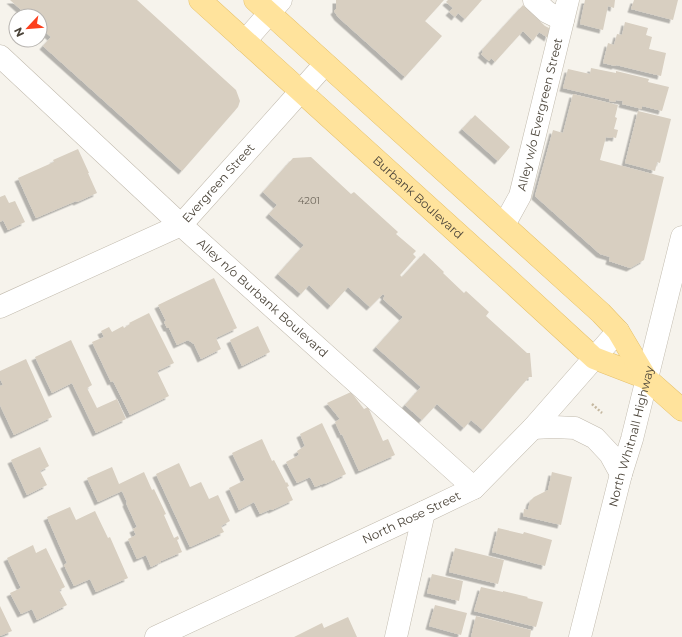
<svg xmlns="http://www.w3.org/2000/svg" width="682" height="637" font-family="Montserrat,sans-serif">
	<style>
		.building { fill: #d8cfc1; filter: url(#shadow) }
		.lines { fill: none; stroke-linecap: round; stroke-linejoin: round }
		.minor-casing { stroke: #c2bbae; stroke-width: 23 }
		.major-casing { stroke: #e6c16a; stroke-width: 23 }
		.path { stroke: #c4b79f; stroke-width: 2.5; stroke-dasharray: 2 2; stroke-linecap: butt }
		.minor { stroke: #fff; stroke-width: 22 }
		.major { stroke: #ffe39c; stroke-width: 22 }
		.labels { text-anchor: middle; stroke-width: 4; stroke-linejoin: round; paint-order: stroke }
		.number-label { font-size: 10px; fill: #6e675b }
		.street-label { font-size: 12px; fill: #4b4439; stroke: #fff }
	</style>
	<defs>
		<filter id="shadow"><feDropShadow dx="-3.5" dy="3.5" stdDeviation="0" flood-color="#0004"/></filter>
	</defs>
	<rect width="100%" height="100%" fill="#f6f3ec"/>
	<path class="building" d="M 10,0 L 137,0 L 236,90 L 240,101 L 238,107 L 182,171 L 43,46 L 51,37 L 40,27 L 40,16 L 28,16 Z
		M 336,0 L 444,0 L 425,21 L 442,36 L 405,77 L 338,17 L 334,11 L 336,9 Z
		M 448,0 L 482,0 L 465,19 L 458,13 L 455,17 L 449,12 L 453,8 L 446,2 Z
		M 585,0 L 615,0 L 614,8 L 608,6 L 603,30 L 580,24 Z
		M 634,0 L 678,0 L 673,20 L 631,9 Z
		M 523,5 L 545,26 L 551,29 L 548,38 L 539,32 L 533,41 L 523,31 L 495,62 L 491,58 L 489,61 L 481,54 L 483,52 L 482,50 Z
		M 625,22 L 648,28 L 646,35 L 652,37 L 649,49 L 666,53 L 661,76 L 616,65 L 615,66 L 603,63 L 608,43 L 614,45 L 617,34 L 622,35 Z
		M 591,68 L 616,73 L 616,71 L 649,79 L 648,82 L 669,87 L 662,111 L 642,106 L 642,109 L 622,104 L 623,101 L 616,100 L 615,102 L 609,101 L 609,99 L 563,88 L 568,69 L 590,74 Z
		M 573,94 L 618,105 L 615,117 L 617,118 L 614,129 L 618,130 L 616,138 L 612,137 L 611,138 L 606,137 L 600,160 L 664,177 L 644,260 L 630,268 L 609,261 L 610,257 L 600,254 L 535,196 L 553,130 L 563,133 Z
		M 638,111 L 671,119 L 660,163 L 657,162 L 655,171 L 625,163 Z
		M 475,115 L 510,147 L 498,161 L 462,129 Z
		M 78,149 L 89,173 L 88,173 L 97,193 L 77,202 L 76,201 L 36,218 L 18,178 L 54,162 L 53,160 Z
		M 311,157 L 351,194 L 354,192 L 398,232 L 396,234 L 416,251 L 413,254 L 416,257 L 400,275 L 402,277 L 424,253 L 444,272 L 443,273 L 464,293 L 466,291 L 489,312 L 486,316 L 527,353 L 530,353 L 532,377 L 529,377 L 483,430 L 471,420 L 464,428 L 437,404 L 422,420 L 405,405 L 421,387 L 376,347 L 403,317 L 383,299 L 385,296 L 383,294 L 370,307 L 348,287 L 331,306 L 309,285 L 301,294 L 278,274 L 304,245 L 269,214 L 277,205 L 263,192 L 293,158 Z
		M 5,195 L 9,203 L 15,201 L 25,222 L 8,230 L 3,220 L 0,222 L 0,197 Z
		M 214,278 L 237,328 L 216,338 L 221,349 L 201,359 L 194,344 L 188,340 L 177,345 L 169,328 L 167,328 L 164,322 L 166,321 L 158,305 Z
		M 149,313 L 174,363 L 157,371 L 169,396 L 130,415 L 113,381 L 111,382 L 92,342 L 104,337 L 101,331 L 109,327 L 112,332 L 123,326 L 124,328 L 130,324 L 129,323 Z
		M 258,326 L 270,352 L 242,366 L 230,340 Z
		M 71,340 L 92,385 L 87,388 L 97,408 L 117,399 L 126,419 L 96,433 L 72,383 L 52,393 L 35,357 Z
		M 26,359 L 52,417 L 14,435 L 0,405 L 0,386 L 3,385 L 0,379 L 0,371 Z
		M 351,392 L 364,409 L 368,407 L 383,441 L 388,439 L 395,455 L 359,471 L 342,434 L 341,435 L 335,422 L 340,419 L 327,403 Z
		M 322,423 L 346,474 L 325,484 L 325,483 L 315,487 L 310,477 L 297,483 L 286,462 L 299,455 L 297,451 L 305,446 L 300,434 Z
		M 262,439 L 272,461 L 274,460 L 286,483 L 287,482 L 289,486 L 287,487 L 293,500 L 272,510 L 271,509 L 260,514 L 254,502 L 239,510 L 229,488 L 245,480 L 232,453 Z
		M 40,447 L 49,466 L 40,471 L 47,485 L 27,495 L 11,460 Z
		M 179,463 L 190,487 L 201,482 L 209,499 L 218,495 L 230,521 L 221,526 L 224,532 L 190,547 L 156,474 Z
		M 112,467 L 119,484 L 144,472 L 152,490 L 154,489 L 166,514 L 164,515 L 174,538 L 178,536 L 179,539 L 177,540 L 182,552 L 161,561 L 161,562 L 151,567 L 146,555 L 137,559 L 128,539 L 136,535 L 133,529 L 137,527 L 126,503 L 127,502 L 122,491 L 98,502 L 87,478 Z
		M 552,472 L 572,477 L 561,525 L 523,516 L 524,509 L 528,510 L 530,501 L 534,497 L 548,490 Z
		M 70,507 L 76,520 L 95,511 L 108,538 L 110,537 L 128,578 L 96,592 L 90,579 L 74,586 L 64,565 L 67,563 L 47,517 Z
		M 498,528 L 523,534 L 524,532 L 552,540 L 545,566 L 492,552 Z
		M 33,545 L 36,553 L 46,548 L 65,587 L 59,590 L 67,605 L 37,620 L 32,609 L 21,614 L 10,593 L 21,588 L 7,558 Z
		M 455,548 L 504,560 L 498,584 L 449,572 Z
		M 432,574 L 463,581 L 459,601 L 427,593 Z
		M 481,587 L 503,592 L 503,591 L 528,597 L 527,598 L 543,602 L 536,627 L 474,611 Z
		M 435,605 L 467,613 L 461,635 L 429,626 Z
		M 0,606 L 12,631 L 0,636 Z
		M 476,616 L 531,630 L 530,637 L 471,637 Z
		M 348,617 L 357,637 L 294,637 L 322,623 L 324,628 Z"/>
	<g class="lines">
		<g class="minor-casing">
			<g id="minor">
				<path d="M 534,0 L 547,12 L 563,20"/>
				<path d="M 245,41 L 281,0"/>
				<path id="s1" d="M 0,56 L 181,225 L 474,488"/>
				<path id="s2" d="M 504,225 L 520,196 L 568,0"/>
				<path id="s3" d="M 0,307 L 181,225 L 325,64"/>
				<path d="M 533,428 L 554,427 L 575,428 L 595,438 L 610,454 L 621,474"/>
				<path id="s4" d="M 156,637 L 424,512 L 474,488 L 533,428 L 618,331"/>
				<path d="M 396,637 L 424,512"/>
				<path id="s5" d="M 580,637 L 621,474 L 632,439 L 682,237"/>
			</g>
		</g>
		<g class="major-casing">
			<g id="major">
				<path id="s6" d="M 200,0 L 509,280 L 594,358 L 646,378"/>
				<path d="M 255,0 L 601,313 L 618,331 L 646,378 L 682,410"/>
			</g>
		</g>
		<path class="path" d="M 592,404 L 602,413"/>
		<use href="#minor" class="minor"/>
		<use href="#major" class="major"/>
	</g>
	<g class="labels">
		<g class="number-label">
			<text x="309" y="204">4201</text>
		</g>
		<g class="street-label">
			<text dy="4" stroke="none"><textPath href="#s2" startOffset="117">Alley w/o Evergreen Street</textPath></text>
			<text dy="4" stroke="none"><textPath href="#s3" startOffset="255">Evergreen Street</textPath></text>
			<text dy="4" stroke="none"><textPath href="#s6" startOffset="294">Burbank Boulevard</textPath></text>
			<text dy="4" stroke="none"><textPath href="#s1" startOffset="357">Alley n/o Burbank Boulevard</textPath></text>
			<text dy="4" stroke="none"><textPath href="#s5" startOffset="207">North Whitnall Highway</textPath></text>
			<text dy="4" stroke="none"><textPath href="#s4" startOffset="282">North Rose Street</textPath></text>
		</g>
	</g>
	<g transform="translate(28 28) rotate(244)"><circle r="19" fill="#ffffff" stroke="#b7b4b0"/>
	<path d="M0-3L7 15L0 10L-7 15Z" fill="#fc3f1d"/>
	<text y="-6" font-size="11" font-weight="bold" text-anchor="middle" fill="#4b4439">N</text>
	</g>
</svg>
